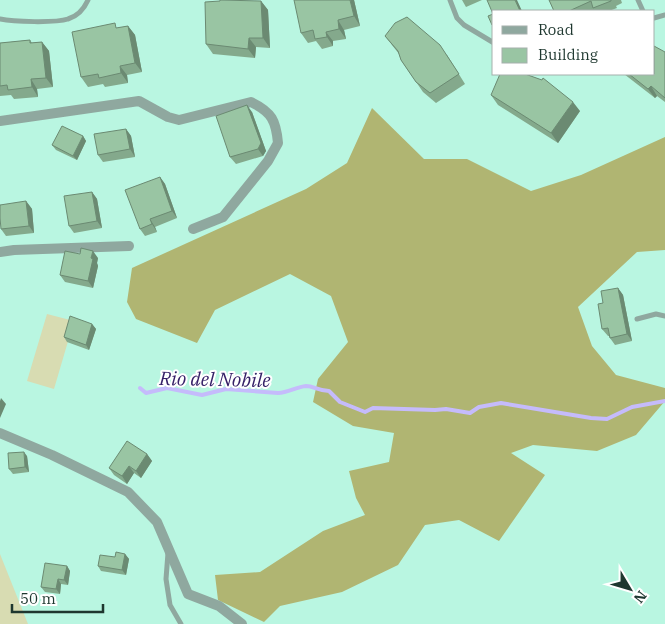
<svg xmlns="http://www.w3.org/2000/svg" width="665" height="624" font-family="'IBM Plex Serif',serif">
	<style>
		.green { fill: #d8dcb2 }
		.forest { fill: #b0b572 }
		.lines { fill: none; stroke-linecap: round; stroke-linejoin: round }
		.stream { stroke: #c5bbfb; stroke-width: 4 }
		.service { stroke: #8fa89f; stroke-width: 5 }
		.minor { stroke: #8fa89f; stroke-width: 10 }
		.wall { fill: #84a98c }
		.shaded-wall { fill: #6b8a72 }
		.building { fill: #99c5a3; stroke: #6b8a72 }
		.labels { text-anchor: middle; stroke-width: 4; stroke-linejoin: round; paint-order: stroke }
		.water-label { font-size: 19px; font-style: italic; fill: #362168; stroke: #fff }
	</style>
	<rect width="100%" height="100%" fill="#b9f6e1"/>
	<path class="green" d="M 47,314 L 74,321 L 54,389 L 27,381 Z
		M 0,554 L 28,624 L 0,624 Z"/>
	<path class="forest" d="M 372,108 L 424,159 L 467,159 L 531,191 L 581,175 L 665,137 L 665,250 L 637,252 L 578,307 L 592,346 L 616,375 L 665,388 L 665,401 L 636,435 L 597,451 L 533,445 L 511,453 L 545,475 L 499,541 L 459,520 L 425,525 L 398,565 L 342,592 L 280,606 L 264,622 L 218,600 L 215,575 L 260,572 L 323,531 L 365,515 L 356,498 L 349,471 L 389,462 L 394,433 L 353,426 L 313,402 L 318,379 L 348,342 L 331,296 L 290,274 L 215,310 L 197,343 L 136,319 L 127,302 L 132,268 L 306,189 L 347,163 Z"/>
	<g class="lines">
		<path class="stream" d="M 140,388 L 146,393 L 167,388 L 202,395 L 226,389 L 278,393 C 288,393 296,387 306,386 C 314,386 318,391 329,391 L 340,402 L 365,412 L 373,408 L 435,410 L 446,409 L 470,413 L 479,407 L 501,403 L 591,418 L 607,419 L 632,407 L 665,401"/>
		<path class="service" d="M 450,0 L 457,18 L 464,25 L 494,43
			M 638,0 L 643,11
			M 654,18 L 665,15
			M 0,19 C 13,22 56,23 68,19 C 78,16 84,9 88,0
			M 637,319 L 656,314 L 665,316
			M 168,553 L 166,579 L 170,605 L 181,624"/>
		<path class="minor" d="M 0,121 L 139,101 L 168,117 L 179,120 L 251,102 C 272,112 276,121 278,143 L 268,161 L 223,217 L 193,229
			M 0,252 L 14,250 L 129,246
			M 0,433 L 52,455 L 128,492 L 157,522 L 188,594 L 219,606 L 242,624"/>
	</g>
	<path class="wall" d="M 354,0 L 360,26 L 344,30 L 346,39 L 333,41 L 333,46 L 322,49 L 316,41 L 308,43 L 301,33 Z
		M 462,0 L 482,0 L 466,7 Z
		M 549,0 L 621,0 L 622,3 L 616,6 L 617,8 L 609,11 L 595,11 L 594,10 L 590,11 L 554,11 Z
		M 251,1 L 261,1 L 268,10 L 270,48 L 256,47 L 255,58 L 213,54 L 206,44 Z
		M 128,26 L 135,35 L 142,72 L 127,75 L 128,83 L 105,87 L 103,84 L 88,87 L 81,77 L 118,28 Z
		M 385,36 L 447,55 L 465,84 L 436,103 L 423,92 L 401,60 L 399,54 Z
		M 30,40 L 32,43 L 42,42 L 49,51 L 53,87 L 37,89 L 38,97 L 14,99 L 11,95 L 0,96 L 0,43 Z
		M 665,52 L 665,102 L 657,96 L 655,98 L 624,74 L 654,74 Z
		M 491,95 L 580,111 L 558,143 L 498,105 Z
		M 252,112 L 266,151 L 263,156 L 236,164 L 230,157 Z
		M 126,129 L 131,136 L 135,157 L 103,162 L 98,155 Z
		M 83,136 L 86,141 L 77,160 L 56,150 L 52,145 Z
		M 160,177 L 165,184 L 177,218 L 155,227 L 157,232 L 145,236 L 140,229 Z
		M 92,192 L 97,199 L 102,228 L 74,233 L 69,226 Z
		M 26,201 L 32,209 L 34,233 L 6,236 L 1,229 Z
		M 98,258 L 97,263 L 98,266 L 93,288 L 65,282 L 60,275 Z
		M 618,288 L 623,295 L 632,341 L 615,345 L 610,338 L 609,336 L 608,336 L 602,329 L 603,303 Z
		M 92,324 L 96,329 L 89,350 L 67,342 L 64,337 Z
		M 147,454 L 152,461 L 141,478 L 134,473 L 127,484 L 114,475 L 109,468 Z
		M 27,456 L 29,472 L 13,474 L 9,469 Z
		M 125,554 L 129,559 L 126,575 L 101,571 L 98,566 Z
		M 67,566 L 70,571 L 68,585 L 61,584 L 60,594 L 45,592 L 41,587 Z"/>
	<path class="shaded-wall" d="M 350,0 L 354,0 L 360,26 L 354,16 Z
		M 515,0 L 517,0 L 522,11 L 520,11 Z
		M 261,1 L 268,10 L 270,48 L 263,38 Z
		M 338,20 L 344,30 L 346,39 L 339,29 Z
		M 128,26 L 135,35 L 142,72 L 135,63 Z
		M 326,32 L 333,41 L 333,46 L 327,37 Z
		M 249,38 L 256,47 L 255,58 L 248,49 Z
		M 42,42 L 49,51 L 53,87 L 46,78 Z
		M 120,66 L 127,75 L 128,83 L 121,73 Z
		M 31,79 L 37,89 L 38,97 L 32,87 Z
		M 651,86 L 657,96 L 655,98 L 648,89 Z
		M 573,102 L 580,111 L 558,143 L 551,133 Z
		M 247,105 L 252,112 L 266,151 L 263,156 L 258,149 Z
		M 126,129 L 131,136 L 135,157 L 130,149 Z
		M 83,136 L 86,141 L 77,160 L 73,156 Z
		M 160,177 L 165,184 L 177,218 L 172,211 Z
		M 92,192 L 97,199 L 102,228 L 97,221 Z
		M 26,201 L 32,209 L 34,233 L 29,226 Z
		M 150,219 L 155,227 L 157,232 L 152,224 Z
		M 93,251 L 98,258 L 97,263 L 98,266 L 93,288 L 88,281 L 91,258 Z
		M 618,288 L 623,295 L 632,341 L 627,334 Z
		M 92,324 L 96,329 L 89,350 L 86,345 Z
		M 1,398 L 6,404 L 0,418 L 0,401 Z
		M 24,452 L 27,456 L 29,472 L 25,467 Z
		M 147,454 L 152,461 L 141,478 L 136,471 Z
		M 129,466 L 134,473 L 127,484 L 122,476 Z
		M 125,554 L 129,559 L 126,575 L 122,570 Z
		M 67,566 L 70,571 L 68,585 L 64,580 Z
		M 58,579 L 61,584 L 60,594 L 56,589 Z"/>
	<path class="building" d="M 220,0 L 261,1 L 263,38 L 249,38 L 248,49 L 206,44 L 205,2 L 220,1 Z
		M 294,0 L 350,0 L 354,16 L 338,20 L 339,29 L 326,32 L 327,37 L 315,39 L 313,30 L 301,33 Z
		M 487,0 L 515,0 L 520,11 L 494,11 L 494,24 L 492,25 L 488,16 L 493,14 Z
		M 549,0 L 611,0 L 611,1 L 593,8 L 591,1 L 569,11 L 554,11 Z
		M 407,17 L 440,45 L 459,74 L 430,93 L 416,82 L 401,60 L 398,51 L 385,36 L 395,23 Z
		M 115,23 L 116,28 L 128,26 L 135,63 L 120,66 L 121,73 L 99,78 L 98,74 L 81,77 L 72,32 Z
		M 30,40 L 30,43 L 42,42 L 46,78 L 31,79 L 32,87 L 8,90 L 7,85 L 0,86 L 0,43 Z
		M 654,46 L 665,52 L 665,98 L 651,86 L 648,89 L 629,74 L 654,74 Z
		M 500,74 L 525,74 L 542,80 L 543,78 L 573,102 L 551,133 L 491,95 Z
		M 247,105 L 261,143 L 258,149 L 230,157 L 216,116 Z
		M 62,126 L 83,136 L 73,156 L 52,145 Z
		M 126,129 L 130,149 L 98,155 L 94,134 Z
		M 160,177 L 172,211 L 150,219 L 152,224 L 140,229 L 125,190 Z
		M 92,192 L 97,221 L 69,226 L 64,196 Z
		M 26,201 L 29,226 L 1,229 L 0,218 L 0,205 Z
		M 81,248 L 93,251 L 91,258 L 93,259 L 88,281 L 60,275 L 65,251 L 80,254 Z
		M 618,288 L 627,334 L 610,338 L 608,328 L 602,329 L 598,304 L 603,303 L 601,291 Z
		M 70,316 L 92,324 L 86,345 L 64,337 Z
		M 127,441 L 147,454 L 136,471 L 129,466 L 122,476 L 109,468 Z
		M 24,452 L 25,467 L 9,469 L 8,453 Z
		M 116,552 L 125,554 L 122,570 L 98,566 L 100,555 L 115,557 Z
		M 45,563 L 67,566 L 64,580 L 58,579 L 56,589 L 41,587 Z"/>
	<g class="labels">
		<g class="water-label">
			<text transform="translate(215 379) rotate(1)" y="7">Rio del Nobile</text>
		</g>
	</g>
	<rect x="492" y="10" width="162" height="65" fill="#ffffff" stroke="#a5afac"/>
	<rect x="502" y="26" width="25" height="8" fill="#8fa89f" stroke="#a5afac"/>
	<text x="538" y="35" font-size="15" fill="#1e372f">Road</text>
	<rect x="502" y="48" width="25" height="15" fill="#99c5a3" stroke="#a5afac"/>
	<text x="538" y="60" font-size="15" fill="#1e372f">Building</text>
	<g transform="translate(630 589) rotate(128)" stroke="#ffffff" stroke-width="4" paint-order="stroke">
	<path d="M0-4L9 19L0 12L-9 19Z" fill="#1e372f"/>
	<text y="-8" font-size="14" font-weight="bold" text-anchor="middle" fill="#1e372f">N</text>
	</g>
	<path d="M12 604v8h91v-8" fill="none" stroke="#1e372f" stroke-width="2.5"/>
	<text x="20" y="604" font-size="15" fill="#1e372f" stroke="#ffffff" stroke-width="4" paint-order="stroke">50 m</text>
</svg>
